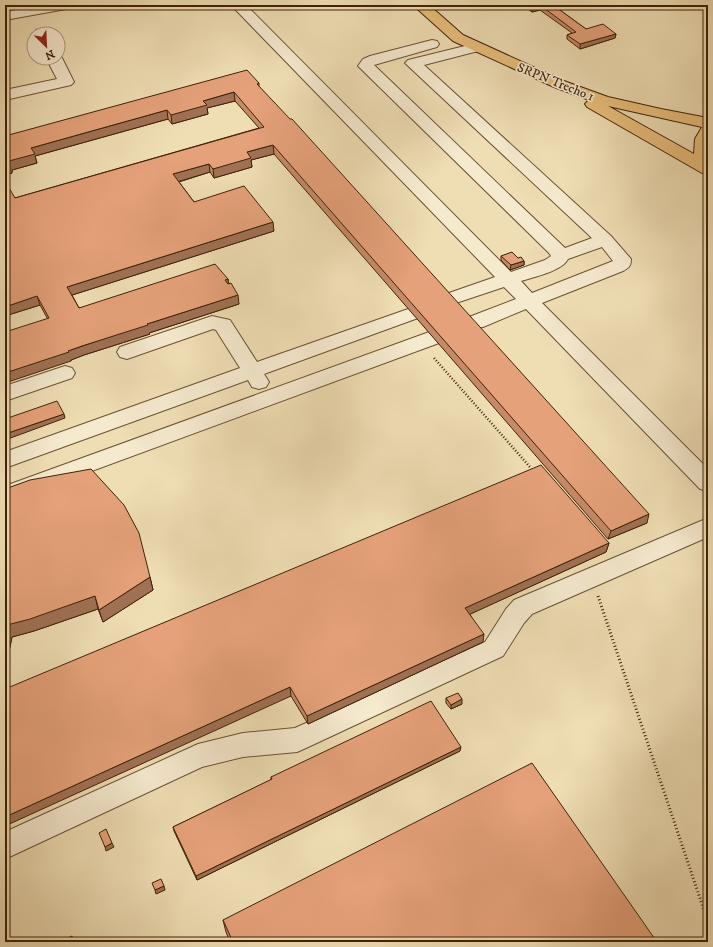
<svg xmlns="http://www.w3.org/2000/svg" width="713" height="947" font-family="'IM FELL DW Pica',serif">
	<style>
		.lines { fill: none; stroke-linecap: round; stroke-linejoin: round }
		.minor-casing { stroke: #6b5132; stroke-width: 2 }
		.major-casing { stroke: #3f2207; stroke-width: 2 }
		.path-far1 { stroke: #3f2207; stroke-width: 2.5; stroke-dasharray: 1 2; stroke-linecap: butt }
		.path { stroke: #3f2207; stroke-width: 3; stroke-dasharray: 1 2.5; stroke-linecap: butt }
		.minor { fill: #f5e9ce; fill-rule: evenodd }
		.major { fill: #e8be7a; fill-rule: evenodd }
		.wall { fill: #c58a68; stroke: #3f2207 }
		.shaded-wall { fill: #a07155; stroke: #3f2207 }
		.building { fill: #e5a179; stroke: #3f2207 }
		.labels { text-anchor: middle; stroke-width: 3.5; stroke-linejoin: round; paint-order: stroke }
		.far-street-label { font-size: 13px; fill: #3f2207; stroke: #f5e9ce }
	</style>
	<rect width="100%" height="100%" fill="#efddb4"/>
	<filter id="stains"><feTurbulence type="fractalNoise" baseFrequency=".005" numOctaves="4"/><feColorMatrix values="0 0 0 0 .2 0 0 0 0 .09 0 0 0 0 .02 0 0 0 .5 -.17"/></filter>
	<radialGradient id="worn" r=".72"><stop offset=".6" stop-color="#630" stop-opacity="0"/><stop offset="1" stop-color="#630" stop-opacity=".3"/></radialGradient>
	<g class="lines">
		<g class="minor-casing">
			<path id="minor" d="M 42,5 L 73,5 L 71,8 L 66,9 L 5,20 L 5,12 Z
				M 231,5 L 246,5 L 511,272 L 545,260 L 551,256 L 549,253 L 358,66 L 363,59 L 370,56 L 432,40 L 437,41 L 439,44 L 437,47 L 374,65 L 565,248 L 592,238 L 405,63 L 408,60 L 477,43 L 482,44 L 484,47 L 482,50 L 424,65 L 611,236 L 631,259 C 631,266 629,268 623,271 L 542,303 L 708,469 L 708,491 L 700,489 L 526,309 L 483,327 L 476,328 L 469,327 L 466,322 L 469,317 L 516,299 L 504,287 L 456,303 L 449,301 L 446,297 L 449,293 L 495,277 ZM 602,247 L 613,261 L 532,293 L 521,281 C 534,277 562,271 568,259 Z
				M 41,29 L 46,30 L 48,34 L 34,35 L 36,30 Z
				M 58,54 L 62,58 L 74,82 L 71,85 L 5,100 L 5,90 L 57,79 L 46,58 L 58,58 Z
				M 411,308 L 418,310 L 421,314 L 418,318 L 264,374 L 269,382 L 266,387 L 259,389 L 252,387 L 248,380 L 5,468 L 5,452 L 240,368 L 216,330 L 213,329 L 127,359 L 120,357 L 117,352 L 120,347 L 212,316 L 230,320 L 257,362 Z
				M 432,331 L 439,333 L 442,338 L 439,343 L 5,503 L 5,486 Z
				M 65,366 L 72,368 L 75,373 L 72,378 L 5,401 L 5,386 Z
				M 708,518 L 708,537 L 532,614 L 524,623 L 503,656 L 306,748 L 297,752 L 243,757 L 202,767 L 5,859 L 5,832 L 198,744 L 243,733 L 295,728 L 485,642 L 506,609 L 514,600 Z"/>
		</g>
		<g class="major-casing">
			<path id="major" d="M 413,5 L 429,5 L 463,35 L 564,81 L 608,97 L 661,109 L 708,118 L 708,174 L 702,173 L 587,107 L 585,104 L 589,100 L 554,87 L 453,41 ZM 608,106 L 702,127 L 695,139 L 694,154 Z"/>
		</g>
		<path class="path-far1" d="M 434,358 L 530,467"/>
		<path class="path" d="M 598,596 L 708,922"/>
		<use href="#minor" class="minor"/>
		<use href="#major" class="major"/>
	</g>
	<path class="wall" d="M 522,5 L 553,5 L 586,29 L 616,34 L 615,38 L 580,49 L 567,39 L 567,35 L 572,33 L 540,10 L 532,12 Z
		M 259,83 L 259,87 L 647,523 L 608,539 L 274,154 L 251,160 L 252,167 L 214,178 L 210,172 L 179,182 L 194,202 L 274,231 L 72,295 L 79,308 L 228,279 L 229,284 L 239,304 L 149,333 L 150,334 L 84,355 L 71,360 L 71,361 L 40,305 L 5,316 L 15,198 L 259,128 L 235,101 L 207,108 L 208,114 L 172,124 L 168,119 L 35,156 L 37,163 L 12,170 L 12,173 L 5,175 L 5,136 Z
		M 501,256 L 524,261 L 524,265 L 510,270 L 501,260 Z
		M 5,489 L 150,577 L 153,590 L 103,622 L 98,609 L 34,631 L 12,637 L 8,656 L 5,656 Z
		M 609,543 L 606,552 L 470,614 L 483,642 L 308,724 L 291,696 L 5,689 Z
		M 446,698 L 462,704 L 451,709 L 446,703 Z
		M 460,751 L 197,880 L 174,831 L 173,827 L 271,780 L 271,777 Z
		M 223,920 L 657,942 L 230,942 L 226,932 Z"/>
	<path class="shaded-wall" d="M 540,5 L 540,10 L 532,12 L 532,8 Z
		M 616,34 L 615,38 L 580,49 L 580,44 Z
		M 234,92 L 235,101 L 207,108 L 208,114 L 172,124 L 171,115 L 203,101 Z
		M 167,110 L 168,119 L 35,156 L 37,163 L 12,170 L 12,173 L 5,175 L 5,166 L 9,161 L 31,148 Z
		M 273,145 L 274,154 L 251,160 L 252,167 L 214,178 L 213,169 L 247,152 Z
		M 209,164 L 210,172 L 174,183 L 173,174 Z
		M 273,222 L 274,231 L 69,296 L 67,287 Z
		M 524,261 L 524,265 L 510,270 L 511,265 Z
		M 228,279 L 229,288 L 225,280 Z
		M 238,295 L 239,304 L 149,333 L 150,334 L 84,355 L 71,360 L 71,361 L 5,383 L 5,373 L 68,351 L 147,324 Z
		M 37,296 L 40,305 L 5,316 L 5,307 Z
		M 64,414 L 65,418 L 5,440 L 5,434 Z
		M 649,514 L 647,523 L 608,539 L 611,531 Z
		M 609,543 L 606,552 L 464,617 L 465,608 Z
		M 150,577 L 153,590 L 103,622 L 99,610 Z
		M 95,596 L 98,609 L 34,631 L 12,637 L 8,656 L 5,648 L 5,635 L 7,625 Z
		M 484,634 L 483,642 L 308,724 L 307,716 Z
		M 290,687 L 291,696 L 5,826 L 5,817 Z
		M 462,699 L 462,704 L 451,709 L 451,705 Z
		M 461,747 L 460,751 L 197,880 L 196,876 Z
		M 112,843 L 114,847 L 106,851 L 105,847 Z
		M 164,886 L 165,890 L 156,894 L 155,890 Z"/>
	<path class="building" d="M 529,5 L 553,5 L 586,29 L 603,24 L 616,34 L 580,44 L 567,35 L 576,32 L 540,5 L 532,8 Z
		M 247,70 L 259,83 L 257,84 L 290,119 L 292,119 L 649,514 L 611,531 L 273,145 L 247,152 L 251,158 L 213,169 L 209,164 L 173,174 L 194,202 L 244,186 L 273,222 L 67,287 L 79,308 L 215,264 L 228,279 L 225,280 L 228,284 L 231,283 L 238,295 L 147,324 L 148,325 L 82,346 L 68,351 L 69,352 L 5,373 L 5,332 L 49,318 L 37,296 L 5,307 L 5,181 L 15,198 L 264,127 L 234,92 L 203,101 L 207,105 L 171,115 L 167,110 L 31,148 L 35,154 L 9,161 L 10,164 L 5,166 L 5,136 Z
		M 512,252 L 518,258 L 521,257 L 524,261 L 511,265 L 501,256 Z
		M 57,401 L 64,414 L 5,434 L 5,419 Z
		M 541,465 L 609,543 L 465,608 L 484,634 L 307,716 L 290,687 L 5,817 L 5,689 Z
		M 91,469 L 124,505 L 139,533 L 150,577 L 99,610 L 95,596 L 30,619 L 7,625 L 5,635 L 5,489 L 30,480 Z
		M 458,693 L 462,699 L 451,705 L 446,698 Z
		M 431,701 L 461,747 L 196,876 L 173,827 L 272,779 L 271,777 Z
		M 532,763 L 657,942 L 233,942 L 223,920 Z
		M 106,829 L 112,843 L 105,847 L 99,833 Z
		M 161,879 L 164,886 L 155,890 L 152,883 Z
		M 72,936 L 74,942 L 60,942 Z"/>
	<g class="labels">
		<g class="far-street-label">
			<text transform="translate(556 81) rotate(22)" y="5">SRPN Trecho 1</text>
		</g>
	</g>
	<rect width="713" height="947" fill="none" stroke="#efddb4" stroke-width="20"/>
	<rect x="6" y="6" width="701" height="935" fill="none" stroke="#3f2207" stroke-width="2"/>
	<rect x="10" y="10" width="693" height="927" fill="none" stroke="#3f2207"/>
	<g transform="translate(46 46) rotate(156)"><circle r="19" fill="#f5e9ce" stroke="#ac997e"/>
	<path d="M0-3L7 15L0 10L-7 15Z" fill="#8f2418"/>
	<text y="-6" font-size="11" font-weight="bold" text-anchor="middle" fill="#3f2207">N</text>
	</g>
	<rect width="100%" height="100%" filter="url(#stains)"/>
	<rect width="100%" height="100%" fill="url(#worn)"/>
</svg>
